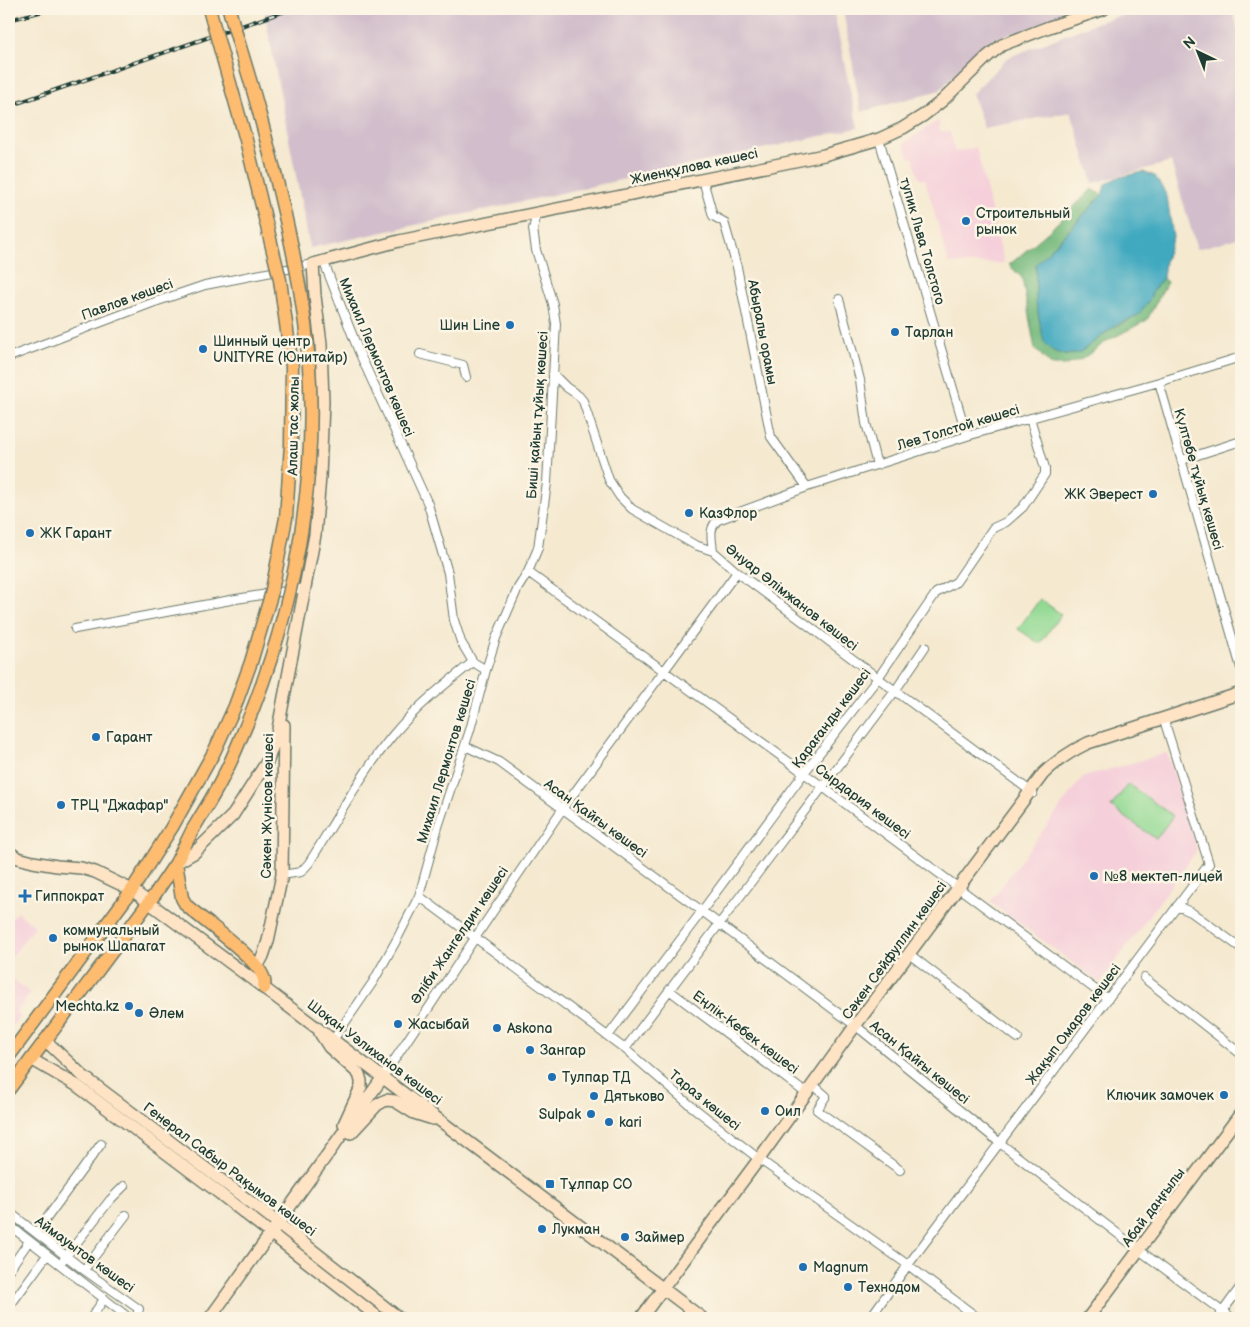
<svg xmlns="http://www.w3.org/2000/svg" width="1250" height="1327" font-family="'Balsamiq Sans',sans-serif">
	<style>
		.built { fill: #f5cfda }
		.industrial { fill: #d1bdcb }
		.green { fill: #92d993; stroke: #588b64 }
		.forest { fill: #75b97d; stroke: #4a7b58 }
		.water { fill: #40a9c0; stroke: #30737a }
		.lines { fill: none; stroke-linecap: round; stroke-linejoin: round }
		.street-casing { stroke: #6a796b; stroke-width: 10 }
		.secondary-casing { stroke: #6a796b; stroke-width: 14 }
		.primary-casing { stroke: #6a796b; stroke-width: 15 }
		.street { stroke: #fff; stroke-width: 8 }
		.secondary { stroke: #fee4c5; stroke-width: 11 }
		.primary { stroke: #fdbc6f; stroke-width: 12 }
		.rail-casing { stroke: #1f3d34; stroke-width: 4 }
		.rail { stroke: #fcf5e5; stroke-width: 2; stroke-dasharray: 5.5; stroke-linecap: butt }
		.primary-bridge-casing { stroke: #6a796b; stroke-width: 15; stroke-linecap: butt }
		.primary-bridge { stroke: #fdbc6f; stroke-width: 12 }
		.poi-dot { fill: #1f6fb2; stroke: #fcf5e5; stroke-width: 2 }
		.labels { text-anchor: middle; stroke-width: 5; stroke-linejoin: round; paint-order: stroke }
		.street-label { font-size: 14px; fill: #1f3d34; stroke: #fcf5e5 }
		.poi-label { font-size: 14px; fill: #1f3d34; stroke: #fcf5e5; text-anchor: start }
	</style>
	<rect width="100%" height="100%" fill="#fcf5e5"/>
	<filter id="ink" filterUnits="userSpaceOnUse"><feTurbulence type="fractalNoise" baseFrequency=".02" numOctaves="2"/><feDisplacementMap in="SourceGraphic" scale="10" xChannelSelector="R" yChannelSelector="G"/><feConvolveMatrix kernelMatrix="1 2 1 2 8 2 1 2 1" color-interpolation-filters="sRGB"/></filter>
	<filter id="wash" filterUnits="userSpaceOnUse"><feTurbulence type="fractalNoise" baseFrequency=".0096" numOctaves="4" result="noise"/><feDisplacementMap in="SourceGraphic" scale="20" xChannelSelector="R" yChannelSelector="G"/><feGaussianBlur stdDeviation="1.12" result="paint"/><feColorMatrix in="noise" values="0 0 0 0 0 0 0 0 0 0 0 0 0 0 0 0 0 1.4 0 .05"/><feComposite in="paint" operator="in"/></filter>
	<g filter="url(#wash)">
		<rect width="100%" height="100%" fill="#f5e9d0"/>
		<path class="built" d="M 939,120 L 940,132 L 950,132 L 955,152 L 976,147 L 1004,263 L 949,264 L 925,179 L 919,179 L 913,157 L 909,158 L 904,143 Z
			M 1167,753 L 1197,850 L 1100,983 L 990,902 L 1083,777 Z
			M 17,912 L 35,926 L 9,961 L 9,923 Z
			M 9,976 L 30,993 L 16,1012 L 20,1016 L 9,1030 Z"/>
		<path class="industrial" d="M 268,9 L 833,9 L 858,128 L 310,248 L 264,10 Z
			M 843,9 L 1088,9 L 986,42 L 940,90 L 861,112 Z
			M 1141,9 L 1232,9 L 1241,41 L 1241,237 L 1197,249 L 1171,162 L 1093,183 L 1071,112 L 984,128 L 972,94 L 1007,58 L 1096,23 Z"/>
		<path class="green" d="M 1040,599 L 1061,614 L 1040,644 L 1018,629 Z
			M 1128,784 L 1173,816 L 1156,839 L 1111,807 Z"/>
		<path class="forest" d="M 1092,189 L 1102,195 L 1036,264 L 1036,295 L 1038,314 L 1044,342 L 1053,351 L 1065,355 L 1079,353 L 1113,328 L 1137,316 L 1154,289 L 1163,278 L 1167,282 L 1147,320 L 1107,341 L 1082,359 L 1066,365 L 1051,365 L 1035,349 L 1022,278 L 1009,265 L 1048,232 Z"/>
		<path class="water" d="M 1143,172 L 1155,176 L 1167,196 L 1173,237 L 1165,261 L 1163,278 L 1154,289 L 1147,304 L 1137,316 L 1116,325 L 1079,353 L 1065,355 L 1053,351 L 1044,342 L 1036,303 L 1036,264 L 1068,232 L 1102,195 L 1105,185 L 1116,178 Z"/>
	</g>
	<g filter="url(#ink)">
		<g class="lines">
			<g class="street-casing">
				<path id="street" d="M 879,139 L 967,436
					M 703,180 L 713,216 L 724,222 L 737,267 L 771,437 L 807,487
					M 323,260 L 359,352 L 428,504 L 448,573 L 454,620 L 461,642 L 473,662 L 486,670 L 470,730 L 438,827 L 419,896 L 396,941 L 373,982 L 333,1040
					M 839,299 L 860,380 L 866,423 L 877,465
					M 420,354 L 463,365 L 466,377
					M 9,357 L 152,303 L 205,285 L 313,264
					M 553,374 L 566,387 L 579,396 L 583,401 L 609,480 L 620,497 L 632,509 L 695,545 L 713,551 L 737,572 L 878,678 L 1033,793
					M 1159,382 L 1241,668
					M 1182,460 L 1241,441
					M 713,551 C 712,540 708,528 718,520 L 807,487 L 967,436 L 1159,382 L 1241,357
					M 528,572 L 804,773 L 1108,999
					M 75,629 L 236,599 L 305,588
					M 486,670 L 496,638 L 518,588 L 528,572 L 538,548 L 547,483 L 556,324 L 553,304 L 536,250 L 533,229 L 537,214
					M 465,746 L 499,762 L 702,911 L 861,1030 L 1000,1143 L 1139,1250 L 1231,1318
					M 282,875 L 301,872 L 309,863 C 336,820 361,774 393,735 C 416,707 445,684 473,662
					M 419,896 L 625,1049 L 690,1105 L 759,1159 L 908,1265 L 978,1318
					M 1177,906 L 1191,912 L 1241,948
					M 913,957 L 1018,1038
					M 1144,978 L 1241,1054
					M 669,990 L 807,1094
					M 608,1036 L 702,911 L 804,773 L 878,678 L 936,593 L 956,582 L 993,528 L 1006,522 L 1023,507 L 1045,474 L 1045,468 L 1030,418
					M 625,1049 L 895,691 L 925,647
					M 383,1077 L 475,938 L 563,808 L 737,572
					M 818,1089 L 826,1096 L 817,1110 L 900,1170
					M 9,1212 L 84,1270 L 139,1309 L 136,1318
					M 9,1225 L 129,1318
					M 36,1233 L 101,1144
					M 64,1259 L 110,1200 L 124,1186
					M 9,1270 L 29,1241
					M 84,1270 L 126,1215
					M 9,1307 L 47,1255
					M 91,1318 L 104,1299
					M 870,1318 L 908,1265 L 1209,864 L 1165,723
					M 1218,1318 L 1241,1286"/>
			</g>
			<g class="secondary-casing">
				<path id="secondary" d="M 9,852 L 18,858 L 33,862 L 57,866 L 81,868 L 95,872 L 132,890 L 264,988 L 702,1318
					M 176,863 L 194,853 L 233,815 L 268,760 L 277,734 L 315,535 L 320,477 L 323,402 L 321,344 L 315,296 L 313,264 L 399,241 L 770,166 L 824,155 L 879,139 L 903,128 L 924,115 L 942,101 L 988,56 L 1002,45 L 1049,27 L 1104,9
					M 257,967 L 263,956 L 268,941 L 282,875 L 284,725
					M 320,1033 L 329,1047 L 359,1074 L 361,1081 L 361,1087 L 344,1124
					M 45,1040 L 83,1076 L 265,1213 L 399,1318
					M 31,1059 L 76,1085 L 214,1189 L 379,1318
					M 351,1133 L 377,1105 L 386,1100 L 395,1101 L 414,1113 L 433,1119
					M 210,1318 L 383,1077
					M 641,1318 L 759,1159 L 855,1026 L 1043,774 C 1057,760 1071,751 1088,743 L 1241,693
					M 1088,1318 L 1241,1113"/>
			</g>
			<g class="primary-casing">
				<path id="primary" d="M 176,863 L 182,898 L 186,905 C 203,921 260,959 264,980 C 265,983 264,985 264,988
					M 9,1056 L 132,890 L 172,827
					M 9,1089 L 155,894 L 176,863 L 192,831"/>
			</g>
			<use href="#street" class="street"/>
			<use href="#secondary" class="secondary"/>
			<use href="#primary" class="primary"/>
			<g class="rail-casing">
				<path id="rail" d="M 9,11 L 17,9
					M 9,20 L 51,9
					M 9,106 L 291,9"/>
			</g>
			<use href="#rail" class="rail"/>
			<g class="primary-bridge-casing">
				<path id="primary-bridge" d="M 172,827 L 214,752 L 235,706 L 251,662 L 271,595 L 286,518 L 291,444 L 292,367 L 280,280 L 246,140 L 209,9
					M 192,831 C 203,812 215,794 224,775 C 230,764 235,752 240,740 C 301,600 326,447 301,296 C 291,234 275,172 259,112 C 250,77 238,43 229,9"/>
			</g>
			<use href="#primary-bridge" class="primary-bridge"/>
		</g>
	</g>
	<g class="poi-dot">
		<circle cx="966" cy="221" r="5"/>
		<circle cx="510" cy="325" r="5"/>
		<circle cx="895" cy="332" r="5"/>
		<circle cx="203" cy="349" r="5"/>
		<circle cx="1153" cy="494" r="5"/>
		<circle cx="689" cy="513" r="5"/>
		<circle cx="30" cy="533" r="5"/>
		<circle cx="96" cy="737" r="5"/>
		<circle cx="61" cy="805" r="5"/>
		<circle cx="1094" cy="876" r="5"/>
		<path d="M22.5 888.5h5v5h5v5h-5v5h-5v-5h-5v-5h5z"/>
		<circle cx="53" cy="938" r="5"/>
		<circle cx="129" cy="1006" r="5"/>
		<circle cx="139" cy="1013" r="5"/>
		<circle cx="398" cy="1024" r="5"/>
		<circle cx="497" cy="1028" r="5"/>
		<circle cx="530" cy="1050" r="5"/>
		<circle cx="552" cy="1077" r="5"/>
		<circle cx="1224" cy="1095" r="5"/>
		<circle cx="594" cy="1096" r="5"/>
		<circle cx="765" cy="1111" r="5"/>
		<circle cx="591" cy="1114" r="5"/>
		<circle cx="609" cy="1122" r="5"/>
		<rect x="545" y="1179" width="10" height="10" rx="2.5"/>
		<circle cx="542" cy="1229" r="5"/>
		<circle cx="625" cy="1237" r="5"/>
		<circle cx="803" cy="1267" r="5"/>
		<circle cx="848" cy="1287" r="5"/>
	</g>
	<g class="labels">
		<g class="street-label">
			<text transform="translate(694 166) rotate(-12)" y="5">Жиенқұлова көшесі</text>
			<text transform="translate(923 241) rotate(74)" y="5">тупик Льва Толстого</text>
			<text transform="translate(127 299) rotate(-20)" y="5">Павлов көшесі</text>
			<text transform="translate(763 332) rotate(79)" y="5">Абыралы орамы</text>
			<text transform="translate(377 357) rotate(67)" y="5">Михаил Лермонтов көшесі</text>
			<text transform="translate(537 415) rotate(-86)" y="5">Биші қайың тұйық көшесі</text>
			<text transform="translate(293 426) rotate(-89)" y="5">Алаш тас жолы</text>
			<text transform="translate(958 427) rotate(-17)" y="5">Лев Толстой көшесі</text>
			<text transform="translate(1199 479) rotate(74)" y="5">Күлтөбе тұйық көшесі</text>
			<text transform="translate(792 597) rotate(38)" y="5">Әнуар Әлімжанов көшесі</text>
			<text transform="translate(831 718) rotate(-53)" y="5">Қарағанды көшесі</text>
			<text transform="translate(446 761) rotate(-73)" y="5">Михаил Лермонтов көшесі</text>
			<text transform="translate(863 801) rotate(37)" y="5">Сырдария көшесі</text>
			<text transform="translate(267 806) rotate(-89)" y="5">Сәкен Жүнісов көшесі</text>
			<text transform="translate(596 818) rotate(36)" y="5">Асан Қайғы көшесі</text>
			<text transform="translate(459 935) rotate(-56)" y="5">Әліби Жангелдин көшесі</text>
			<text transform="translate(894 950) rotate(-54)" y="5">Сәкен Сейфуллин көшесі</text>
			<text transform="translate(1073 1024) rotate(-53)" y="5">Жақып Омаров көшесі</text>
			<text transform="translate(746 1032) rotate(37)" y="5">Еңлік-Кебек көшесі</text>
			<text transform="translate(375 1052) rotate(37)" y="5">Шоқан Уәлиханов көшесі</text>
			<text transform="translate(920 1062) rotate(39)" y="5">Асан Қайғы көшесі</text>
			<text transform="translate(705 1100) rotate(39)" y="5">Тараз көшесі</text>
			<text transform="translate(230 1169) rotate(37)" y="5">Генерал Сабыр Рақымов көшесі</text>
			<text transform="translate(1153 1207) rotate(-53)" y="5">Абай даңғылы</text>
			<text transform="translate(85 1254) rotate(36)" y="5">Аймауытов көшесі</text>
		</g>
		<g class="poi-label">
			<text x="976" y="218">Строительный<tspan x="976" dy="16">рынок</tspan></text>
			<text x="500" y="330" text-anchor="end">Шин Line</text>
			<text x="905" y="337">Тарлан</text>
			<text x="213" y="346">Шинный центр<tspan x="213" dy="16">UNITYRE (Юнитайр)</tspan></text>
			<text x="1143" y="499" text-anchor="end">ЖК Эверест</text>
			<text x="699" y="518">КазФлор</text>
			<text x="40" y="538">ЖК Гарант</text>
			<text x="106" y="742">Гарант</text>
			<text x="71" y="810">ТРЦ "Джафар"</text>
			<text x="1104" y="881">№8 мектеп-лицей</text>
			<text x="35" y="901">Гиппократ</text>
			<text x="63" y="935">коммунальный<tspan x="63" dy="16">рынок Шапагат</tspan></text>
			<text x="119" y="1011" text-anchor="end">Mechta.kz</text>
			<text x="149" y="1018">Әлем</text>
			<text x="408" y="1029">Жасыбай</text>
			<text x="507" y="1033">Askona</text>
			<text x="540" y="1055">Зангар</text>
			<text x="562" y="1082">Тулпар ТД</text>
			<text x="1214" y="1100" text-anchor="end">Ключик замочек</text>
			<text x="604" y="1101">Дятьково</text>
			<text x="775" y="1116">Оил</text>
			<text x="581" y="1119" text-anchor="end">Sulpak</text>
			<text x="619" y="1127">kari</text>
			<text x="560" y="1189">Тұлпар СО</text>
			<text x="552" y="1234">Лукман</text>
			<text x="635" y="1242">Займер</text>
			<text x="813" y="1272">Magnum</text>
			<text x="858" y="1292">Технодом</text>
		</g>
	</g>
	<rect width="1250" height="1327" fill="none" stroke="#fcf5e5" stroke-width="30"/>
	<g transform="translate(1198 52) rotate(317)" stroke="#fcf5e5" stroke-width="4" paint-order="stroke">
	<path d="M0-4L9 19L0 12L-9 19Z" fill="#1f3d34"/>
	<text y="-8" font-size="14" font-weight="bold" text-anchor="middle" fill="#1f3d34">N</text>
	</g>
</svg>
